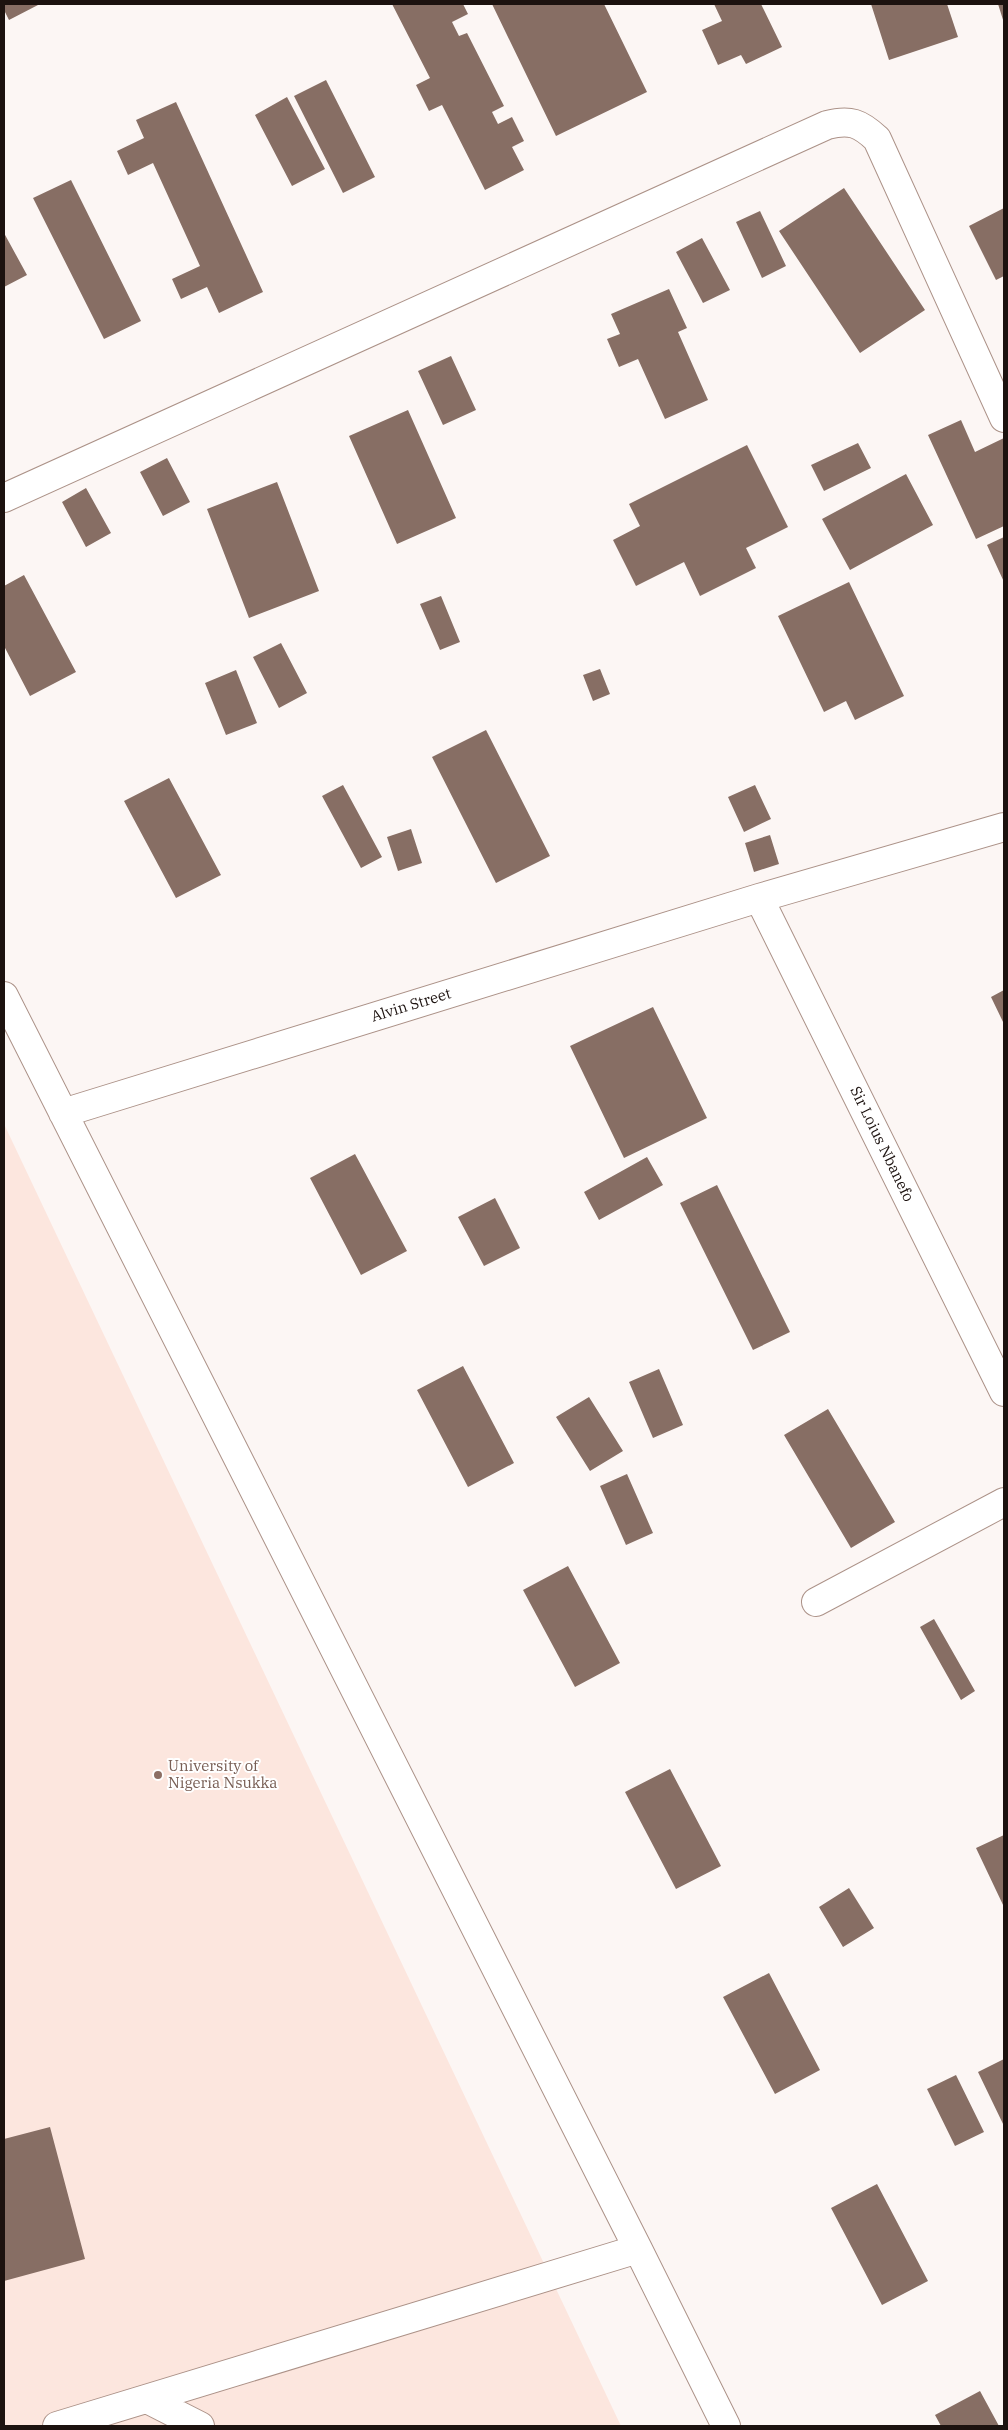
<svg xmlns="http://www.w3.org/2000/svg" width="1008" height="2430" font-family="'IBM Plex Serif',serif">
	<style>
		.built { fill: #fce6de }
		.building { fill: #876e64 }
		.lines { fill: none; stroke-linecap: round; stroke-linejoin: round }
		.minor-casing { stroke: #ac9288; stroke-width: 30 }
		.minor { stroke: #fff; stroke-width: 28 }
		.education-dot { fill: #8d6e63; stroke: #fff; stroke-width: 2 }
		.labels { text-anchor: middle; stroke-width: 4; stroke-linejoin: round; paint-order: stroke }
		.street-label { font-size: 15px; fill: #1c120f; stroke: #fff }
		.education-label { font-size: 15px; fill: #785e54; stroke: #fff; text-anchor: start }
	</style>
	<rect width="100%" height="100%" fill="#fcf6f4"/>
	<path class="built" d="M 4,1124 L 621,2426 L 4,2426 Z"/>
	<path class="building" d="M 4,4 L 38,4 L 38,5 L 9,20 L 4,10 Z
		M 392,4 L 463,4 L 468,14 L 452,22 L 459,36 L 467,33 L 504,106 L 492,112 L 498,124 L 512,117 L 524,141 L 512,147 L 524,170 L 485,190 L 442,105 L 429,111 L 416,85 L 430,78 Z
		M 492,4 L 604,4 L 647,92 L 556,136 Z
		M 714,4 L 761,4 L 782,47 L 746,64 L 741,55 L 718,65 L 702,30 L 722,21 Z
		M 871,4 L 947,4 L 958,37 L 889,60 Z
		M 998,4 L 1004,4 L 1004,23 Z
		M 326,80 L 375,177 L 343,193 L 294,96 Z
		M 287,97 L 325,169 L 292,186 L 255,115 Z
		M 176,102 L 263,292 L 219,313 L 207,287 L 181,299 L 172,279 L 200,266 L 153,163 L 128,175 L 117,151 L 144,138 L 136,120 Z
		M 71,180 L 141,321 L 104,339 L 33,198 Z
		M 844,188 L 925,310 L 860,353 L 779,231 Z
		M 1004,208 L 1004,276 L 996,280 L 969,226 Z
		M 760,211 L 786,266 L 762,278 L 736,222 Z
		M 4,233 L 27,275 L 4,287 Z
		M 702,238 L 730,290 L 703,303 L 676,252 Z
		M 669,289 L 687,328 L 678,332 L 708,400 L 665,419 L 638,359 L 619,367 L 607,339 L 620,334 L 611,314 Z
		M 451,356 L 476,410 L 443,425 L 418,371 Z
		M 408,410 L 456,518 L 397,544 L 349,436 Z
		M 961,420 L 975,452 L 1004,438 L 1004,526 L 976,539 L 928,435 Z
		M 858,443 L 871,468 L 824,491 L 811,465 Z
		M 747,445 L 788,527 L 746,548 L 756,568 L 700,596 L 684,562 L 636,586 L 613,540 L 640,526 L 629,504 Z
		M 167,458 L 190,502 L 163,516 L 140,472 Z
		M 906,474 L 933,525 L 850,570 L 822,519 Z
		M 277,482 L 319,591 L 249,618 L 207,509 Z
		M 86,488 L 111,533 L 86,547 L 62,502 Z
		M 1004,537 L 1004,582 L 987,545 Z
		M 24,575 L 76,672 L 30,696 L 4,646 L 4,586 Z
		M 849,582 L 904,696 L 855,720 L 846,701 L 824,712 L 778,616 Z
		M 441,596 L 460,642 L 440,650 L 420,604 Z
		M 281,643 L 307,693 L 279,708 L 253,657 Z
		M 600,669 L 610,694 L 593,701 L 583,675 Z
		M 236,670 L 257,723 L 226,735 L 205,683 Z
		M 486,730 L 550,856 L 496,883 L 432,757 Z
		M 169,778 L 221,875 L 176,898 L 124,801 Z
		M 343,785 L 382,857 L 361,868 L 322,796 Z
		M 755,785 L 771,819 L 744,832 L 728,797 Z
		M 411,829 L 422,863 L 398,871 L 387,837 Z
		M 770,835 L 779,864 L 754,872 L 745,843 Z
		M 1004,990 L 1004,1024 L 991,997 Z
		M 653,1007 L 707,1118 L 624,1158 L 570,1046 Z
		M 355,1154 L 407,1251 L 361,1275 L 310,1178 Z
		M 647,1157 L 663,1185 L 599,1220 L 584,1192 Z
		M 717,1185 L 790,1332 L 753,1350 L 680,1203 Z
		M 495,1198 L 520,1248 L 484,1266 L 458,1217 Z
		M 463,1366 L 514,1463 L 468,1487 L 417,1390 Z
		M 659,1369 L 683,1425 L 653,1438 L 629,1382 Z
		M 589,1397 L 623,1451 L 590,1471 L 556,1417 Z
		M 828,1409 L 895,1522 L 851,1548 L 784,1435 Z
		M 627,1474 L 653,1533 L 626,1545 L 600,1486 Z
		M 568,1566 L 620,1663 L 575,1687 L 523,1590 Z
		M 934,1619 L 975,1691 L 961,1700 L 920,1627 Z
		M 670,1769 L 721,1866 L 676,1889 L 625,1792 Z
		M 1004,1835 L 1004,1907 L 976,1848 Z
		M 849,1888 L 874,1928 L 843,1947 L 819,1907 Z
		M 769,1973 L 820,2070 L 775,2094 L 723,1997 Z
		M 1004,2059 L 1004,2126 L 978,2072 Z
		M 956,2075 L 984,2132 L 955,2146 L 927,2089 Z
		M 50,2127 L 85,2259 L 4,2281 L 4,2139 Z
		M 877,2184 L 928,2281 L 882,2305 L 831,2208 Z
		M 980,2391 L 999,2426 L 941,2426 L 935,2415 Z"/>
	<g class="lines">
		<g class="minor-casing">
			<path id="minor" d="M 4,498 L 827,125 C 850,119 860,123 877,139 L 1004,418
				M 759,898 L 1004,1392
				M 4,996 L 638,2249 L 726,2426
				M 63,1113 L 759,898 L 1004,827
				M 816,1602 L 1004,1502
				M 147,2399 L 200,2426
				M 57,2426 L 638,2249"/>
		</g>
		<use href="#minor" class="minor"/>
	</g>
	<circle class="education-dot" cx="158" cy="1775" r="5"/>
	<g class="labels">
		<g class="street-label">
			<text transform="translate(411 1005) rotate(-17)" y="5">Alvin Street</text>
			<text transform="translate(882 1144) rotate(64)" y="5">Sir Loius Nbanefo</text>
		</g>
		<g class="education-label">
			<text x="168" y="1771">University of<tspan x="168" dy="17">Nigeria Nsukka</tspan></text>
		</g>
	</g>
	<rect width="1008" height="2430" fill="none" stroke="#1c120f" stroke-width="10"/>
</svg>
